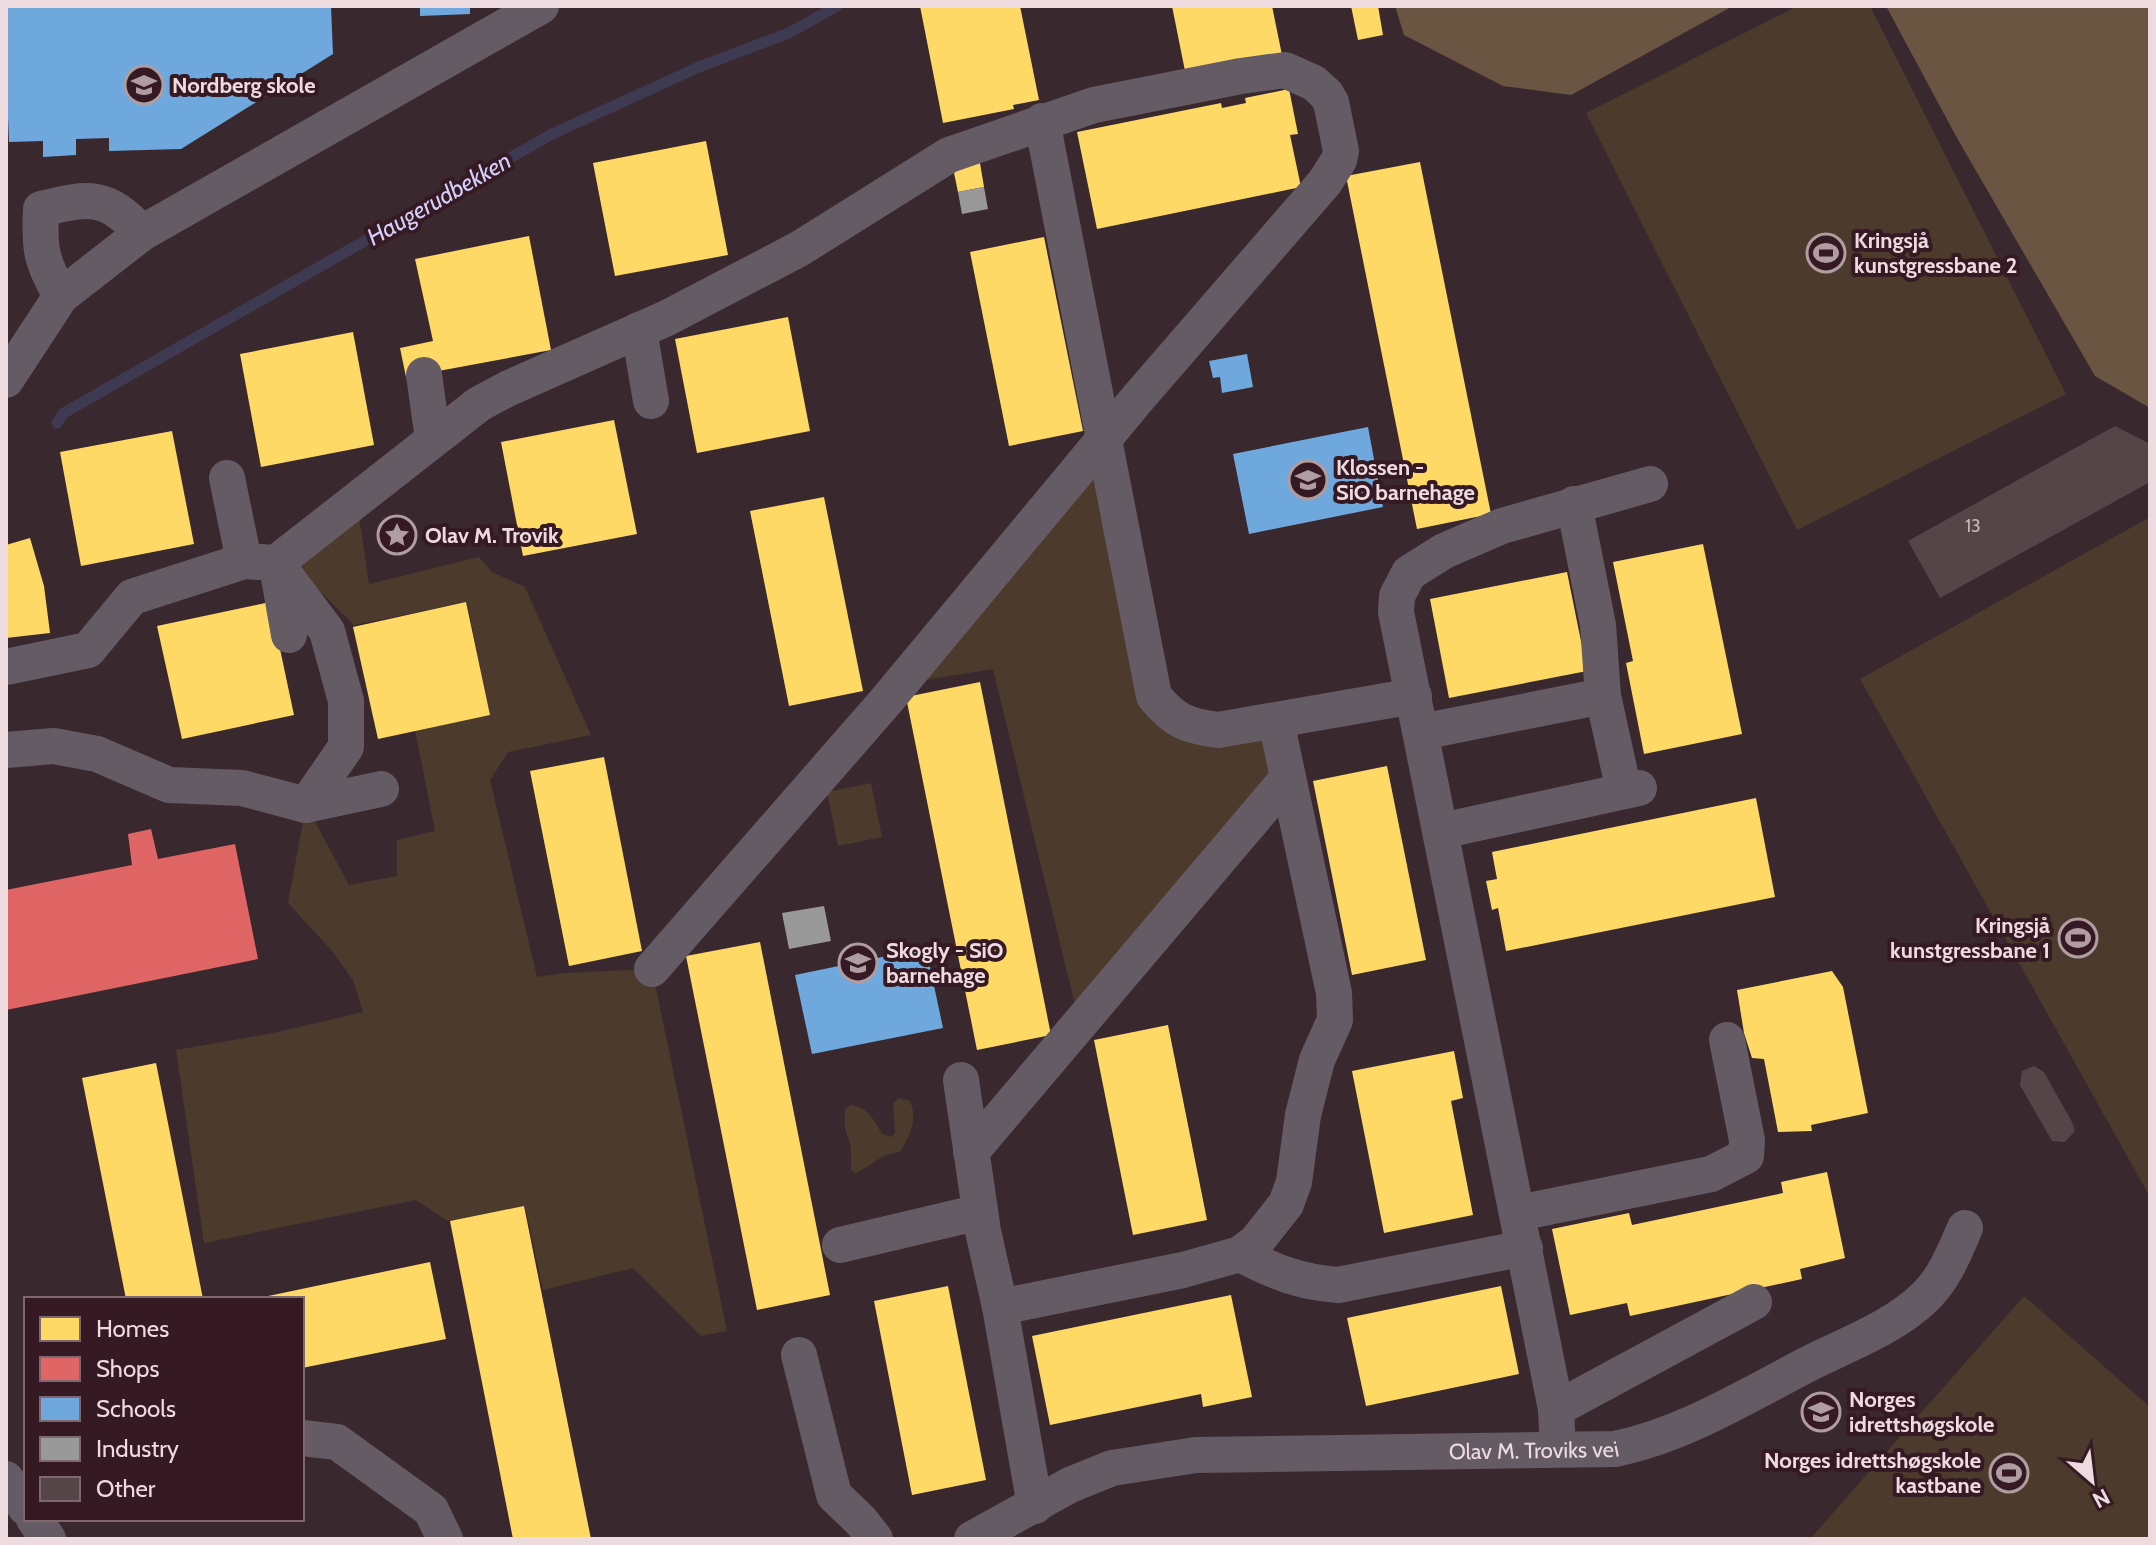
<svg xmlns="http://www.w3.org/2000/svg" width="2156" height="1545" font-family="Cabin,sans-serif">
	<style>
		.green { fill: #4c3a2c }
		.forest { fill: #6a5442 }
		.homes { fill: #ffd966 }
		.shops { fill: #e06666 }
		.schools { fill: #6fa8dc }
		.industry { fill: #999 }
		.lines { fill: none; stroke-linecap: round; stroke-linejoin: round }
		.stream { stroke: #3e3a52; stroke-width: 11 }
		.building { fill: #544648 }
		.minor { stroke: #655b64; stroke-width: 36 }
		.labels { text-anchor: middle; stroke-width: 8; stroke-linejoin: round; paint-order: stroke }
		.number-label { font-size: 18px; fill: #c8b6ba }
		.poi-label { font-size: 22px; font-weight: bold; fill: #eedbe0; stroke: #351a23; text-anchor: start }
		.street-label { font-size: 22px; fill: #eedbe0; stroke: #351a23 }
		.water-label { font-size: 24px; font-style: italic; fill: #d3cefa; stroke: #351a23 }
	</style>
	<rect width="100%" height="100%" fill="#39292f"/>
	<path class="green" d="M 1798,6 L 1870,6 L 2066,394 L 1797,530 L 1586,113 Z
		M 1099,467 L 1145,697 L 1272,732 L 1280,767 L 1077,1013 L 993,669 L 907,683 Z
		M 358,510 L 369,584 L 479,557 L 492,572 L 525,587 L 591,735 L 508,752 L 490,780 L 537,977 L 566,973 L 652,969 L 727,1331 L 701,1336 L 633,1268 L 543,1290 L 525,1206 L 448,1221 L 416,1200 L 204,1243 L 176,1050 L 274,1033 L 363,1012 L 353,980 L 333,952 L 288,903 L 306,805 L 349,885 L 397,876 L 397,840 L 435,831 L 415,730 L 490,715 L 467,602 L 354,625 L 294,565 Z
		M 2150,517 L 2150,1197 L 1860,679 Z
		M 871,783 L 882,837 L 838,846 L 827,792 Z
		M 899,1098 L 910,1101 C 918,1120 910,1135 900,1152 C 880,1154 873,1165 856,1173 L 851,1170 L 851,1147 L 845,1129 L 845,1110 L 850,1105 C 868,1107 874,1120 882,1134 L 892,1137 L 895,1133 L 893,1103 Z
		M 2024,1296 L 2150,1407 L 2150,1539 L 1810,1539 Z"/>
	<path class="forest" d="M 1395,6 L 1733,6 L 1571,95 L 1503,86 L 1404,35 Z
		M 1886,6 L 2150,6 L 2150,408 L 2095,376 L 1957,138 Z"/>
	<path class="homes" d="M 920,6 L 1020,6 L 1039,100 L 1013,105 L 1014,109 L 943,123 Z
		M 1172,6 L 1272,6 L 1282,55 L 1185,71 Z
		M 1351,6 L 1378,6 L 1383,35 L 1358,40 Z
		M 1289,89 L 1298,134 L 1290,135 L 1301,187 L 1097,229 L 1077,132 L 1221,103 L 1222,108 L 1246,103 L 1245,98 Z
		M 706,141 L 728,255 L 615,276 L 593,163 Z
		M 1420,162 L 1491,514 L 1417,529 L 1346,176 Z
		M 980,163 L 984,187 L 958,192 L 953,168 Z
		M 529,236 L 551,350 L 406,377 L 400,348 L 433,341 L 415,259 Z
		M 1044,237 L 1083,431 L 1009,446 L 970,252 Z
		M 788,317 L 810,431 L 697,453 L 675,339 Z
		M 353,332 L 374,445 L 261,467 L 240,354 Z
		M 614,420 L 637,534 L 523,556 L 501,442 Z
		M 172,431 L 194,544 L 81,566 L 60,452 Z
		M 824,497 L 863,691 L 789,706 L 750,511 Z
		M 30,538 L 44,586 L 50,633 L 6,638 L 6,545 Z
		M 1703,544 L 1742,734 L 1644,754 L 1626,663 L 1633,661 L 1613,562 Z
		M 1567,572 L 1587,671 L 1449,698 L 1430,599 Z
		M 270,602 L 294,715 L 182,739 L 157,626 Z
		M 466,602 L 490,715 L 378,739 L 353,627 Z
		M 980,682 L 1051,1035 L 977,1050 L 906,697 Z
		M 604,757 L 642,951 L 569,966 L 530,771 Z
		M 1387,766 L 1426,960 L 1352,975 L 1313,781 Z
		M 1756,798 L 1775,897 L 1506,951 L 1498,908 L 1492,910 L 1486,881 L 1497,879 L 1492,852 Z
		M 760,942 L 830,1295 L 757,1310 L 686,956 Z
		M 1832,971 L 1843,987 L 1868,1113 L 1811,1125 L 1812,1131 L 1778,1132 L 1764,1059 L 1752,1058 L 1744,1033 L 1737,990 Z
		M 1168,1025 L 1207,1220 L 1133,1235 L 1094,1040 Z
		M 1454,1051 L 1463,1098 L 1451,1101 L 1473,1215 L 1384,1233 L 1352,1071 Z
		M 156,1063 L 203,1299 L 126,1299 L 82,1078 Z
		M 1827,1172 L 1845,1258 L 1800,1269 L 1802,1279 L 1630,1316 L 1627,1303 L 1570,1315 L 1552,1229 L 1629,1213 L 1632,1225 L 1783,1193 L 1781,1182 Z
		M 524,1206 L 591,1539 L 513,1539 L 450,1221 Z
		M 430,1262 L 446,1339 L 302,1368 L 302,1299 L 254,1299 Z
		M 948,1286 L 986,1480 L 912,1495 L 874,1301 Z
		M 1501,1286 L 1519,1374 L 1366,1406 L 1347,1318 Z
		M 1231,1295 L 1252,1397 L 1203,1407 L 1201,1394 L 1050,1425 L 1032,1336 Z"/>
	<path class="shops" d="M 151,829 L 158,859 L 235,844 L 258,959 L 6,1010 L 6,890 L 132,865 L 128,834 Z"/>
	<path class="schools" d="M 6,6 L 331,6 L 333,54 L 181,149 L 109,151 L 109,138 L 76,139 L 76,155 L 43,157 L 43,141 L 9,142 L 8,117 L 6,117 Z
		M 420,6 L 470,6 L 470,14 L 420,16 Z
		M 1247,354 L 1253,387 L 1222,393 L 1220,377 L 1213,378 L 1209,361 Z
		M 1368,427 L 1383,507 L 1249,534 L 1233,454 Z
		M 926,948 L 943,1028 L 812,1054 L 795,975 Z"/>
	<path class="industry" d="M 984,187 L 988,209 L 962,214 L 958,192 Z
		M 824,906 L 831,941 L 789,949 L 782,913 Z"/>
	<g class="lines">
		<path class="stream" d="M 57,423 L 64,413 L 552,134 L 699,67 L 789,33 L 837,6"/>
	</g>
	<path class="building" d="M 2115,426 L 2150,444 L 2150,482 L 1940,598 L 1908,541 Z
		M 2034,1066 L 2044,1072 L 2072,1122 L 2075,1131 L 2065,1142 L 2052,1141 L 2020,1085 L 2022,1071 Z"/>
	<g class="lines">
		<g class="minor">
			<path d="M 1042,121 L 1154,696 C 1174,721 1187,726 1218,730 L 1414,696"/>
			<path d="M 61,296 C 41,261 39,249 41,209 C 90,197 106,194 142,233"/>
			<path d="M 639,330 L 651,401"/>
			<path d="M 424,375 L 433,439"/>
			<path d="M 6,380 L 61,296 L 142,233 L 541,6"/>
			<path d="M 227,478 L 244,561"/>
			<path d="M 1574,504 L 1598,625 L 1603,696 L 1624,791"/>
			<path d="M 276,563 L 327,631 L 346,701 L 346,747 L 306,805"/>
			<path d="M 278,572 L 289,635"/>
			<path d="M 6,667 L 88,650 L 132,597 L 244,561 L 276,563 L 479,404 L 507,389 L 667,318 L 799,249 L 949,155 L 1094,105 L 1241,76 L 1285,70 L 1314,83 L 1326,94 L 1331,102 L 1341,151 L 1339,160 L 1325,182 L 1138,398 L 886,701 L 652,969"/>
			<path d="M 1421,732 L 1603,696"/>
			<path d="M 6,750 L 54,746 L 97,754 L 169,785 L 242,788 L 306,805 L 381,789"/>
			<path d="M 1441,831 L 1639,788"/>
			<path d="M 961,1080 L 983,1231 L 1000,1307 L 1035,1506"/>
			<path d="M 971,1152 L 1288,778"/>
			<path d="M 1518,1213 L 1711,1174 L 1746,1156 L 1747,1140 L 1727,1040"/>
			<path d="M 840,1245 L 980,1212"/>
			<path d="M 1240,1254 C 1275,1272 1299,1282 1338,1285 L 1525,1248"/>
			<path d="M 1000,1307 L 1183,1270 L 1240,1254 L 1256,1242 L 1286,1204 L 1294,1182 L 1303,1115 L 1317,1060 L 1335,1020 L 1334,993 L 1276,721"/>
			<path d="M 799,1355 L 834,1495 L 861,1521 L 875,1539"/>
			<path d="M 1556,1409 L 1754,1302"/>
			<path d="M 302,1438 L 337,1442 L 431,1510 L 445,1539"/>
			<path d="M 1558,1448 L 1556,1409 L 1396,612 L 1397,596 L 1409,573 L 1444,551 L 1502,526 L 1650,484"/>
			<path d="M 6,1479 L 26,1508"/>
			<path d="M 34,1519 L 48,1539"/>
			<path id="s1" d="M 972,1539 L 1070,1485 L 1112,1468 L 1196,1455 L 1615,1449 C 1684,1435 1748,1395 1810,1363 C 1848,1344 1895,1327 1926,1296 C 1945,1277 1954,1253 1965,1228"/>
		</g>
	</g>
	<defs>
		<g id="school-ring" transform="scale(2)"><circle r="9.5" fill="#351a23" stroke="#af9da2" stroke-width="1.5"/><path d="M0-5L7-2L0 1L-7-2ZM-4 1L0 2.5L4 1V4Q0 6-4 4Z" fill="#af9da2"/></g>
		<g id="stadium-ring" transform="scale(2)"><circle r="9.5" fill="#351a23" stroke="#af9da2" stroke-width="1.5"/><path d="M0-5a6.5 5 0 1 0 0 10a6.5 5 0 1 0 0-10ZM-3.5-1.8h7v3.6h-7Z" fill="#af9da2"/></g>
		<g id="sight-ring" transform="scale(2)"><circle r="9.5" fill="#351a23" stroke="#af9da2" stroke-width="1.5"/><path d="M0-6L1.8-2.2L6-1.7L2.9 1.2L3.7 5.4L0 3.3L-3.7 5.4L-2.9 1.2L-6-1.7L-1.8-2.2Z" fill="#af9da2"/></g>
		<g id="university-ring" transform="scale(2)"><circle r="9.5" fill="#351a23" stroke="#af9da2" stroke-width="1.5"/><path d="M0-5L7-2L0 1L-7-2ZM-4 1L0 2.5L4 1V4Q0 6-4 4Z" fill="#af9da2"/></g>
	</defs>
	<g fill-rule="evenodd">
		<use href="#school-ring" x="144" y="85"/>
		<use href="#stadium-ring" x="1826" y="253"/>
		<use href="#school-ring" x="1308" y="480"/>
		<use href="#sight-ring" x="397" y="535"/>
		<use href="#stadium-ring" x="2078" y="938"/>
		<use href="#school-ring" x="858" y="963"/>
		<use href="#university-ring" x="1821" y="1412"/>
		<use href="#stadium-ring" x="2009" y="1473"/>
	</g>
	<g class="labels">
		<g class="number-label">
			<text x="1973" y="532">13</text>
		</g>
		<g class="poi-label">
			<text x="172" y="93">Nordberg skole</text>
			<text x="1854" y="248">Kringsjå<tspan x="1854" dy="25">kunstgressbane 2</tspan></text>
			<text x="1336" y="475">Klossen -<tspan x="1336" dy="25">SiO barnehage</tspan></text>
			<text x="425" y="543">Olav M. Trovik</text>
			<text x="2050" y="933" text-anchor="end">Kringsjå<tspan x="2050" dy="25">kunstgressbane 1</tspan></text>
			<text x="886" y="958">Skogly - SiO<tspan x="886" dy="25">barnehage</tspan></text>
			<text x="1849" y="1407">Norges<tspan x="1849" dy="25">idrettshøgskole</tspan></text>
			<text x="1981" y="1468" text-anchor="end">Norges idrettshøgskole<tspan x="1981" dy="25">kastbane</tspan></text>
		</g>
		<g class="street-label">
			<text dy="8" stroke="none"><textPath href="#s1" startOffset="580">Olav M. Troviks vei</textPath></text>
		</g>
		<g class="water-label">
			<text transform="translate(439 199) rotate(-30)" y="8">Haugerudbekken</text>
		</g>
	</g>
	<rect width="2156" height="1545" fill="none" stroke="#eedbe0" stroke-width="16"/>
	<rect x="24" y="1297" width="280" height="224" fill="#351a23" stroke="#7f676f" stroke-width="2"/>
	<rect x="40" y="1317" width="40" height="24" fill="#ffd966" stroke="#7f676f" stroke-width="2"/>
	<text x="96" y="1337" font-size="24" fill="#eedbe0">Homes</text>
	<rect x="40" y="1357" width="40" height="24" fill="#e06666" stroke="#7f676f" stroke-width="2"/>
	<text x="96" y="1377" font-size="24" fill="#eedbe0">Shops</text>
	<rect x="40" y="1397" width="40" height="24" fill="#6fa8dc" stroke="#7f676f" stroke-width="2"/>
	<text x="96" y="1417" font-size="24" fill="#eedbe0">Schools</text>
	<rect x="40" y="1437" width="40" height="24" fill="#999999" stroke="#7f676f" stroke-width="2"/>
	<text x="96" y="1457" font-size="24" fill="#eedbe0">Industry</text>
	<rect x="40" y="1477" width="40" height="24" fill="#544648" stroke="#7f676f" stroke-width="2"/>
	<text x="96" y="1497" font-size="24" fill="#eedbe0">Other</text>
	<g transform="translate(2092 1481) rotate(152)" stroke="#351a23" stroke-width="6" paint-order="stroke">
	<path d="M0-6L14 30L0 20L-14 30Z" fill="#eedbe0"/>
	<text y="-12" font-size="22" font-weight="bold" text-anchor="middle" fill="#eedbe0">N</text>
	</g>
</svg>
